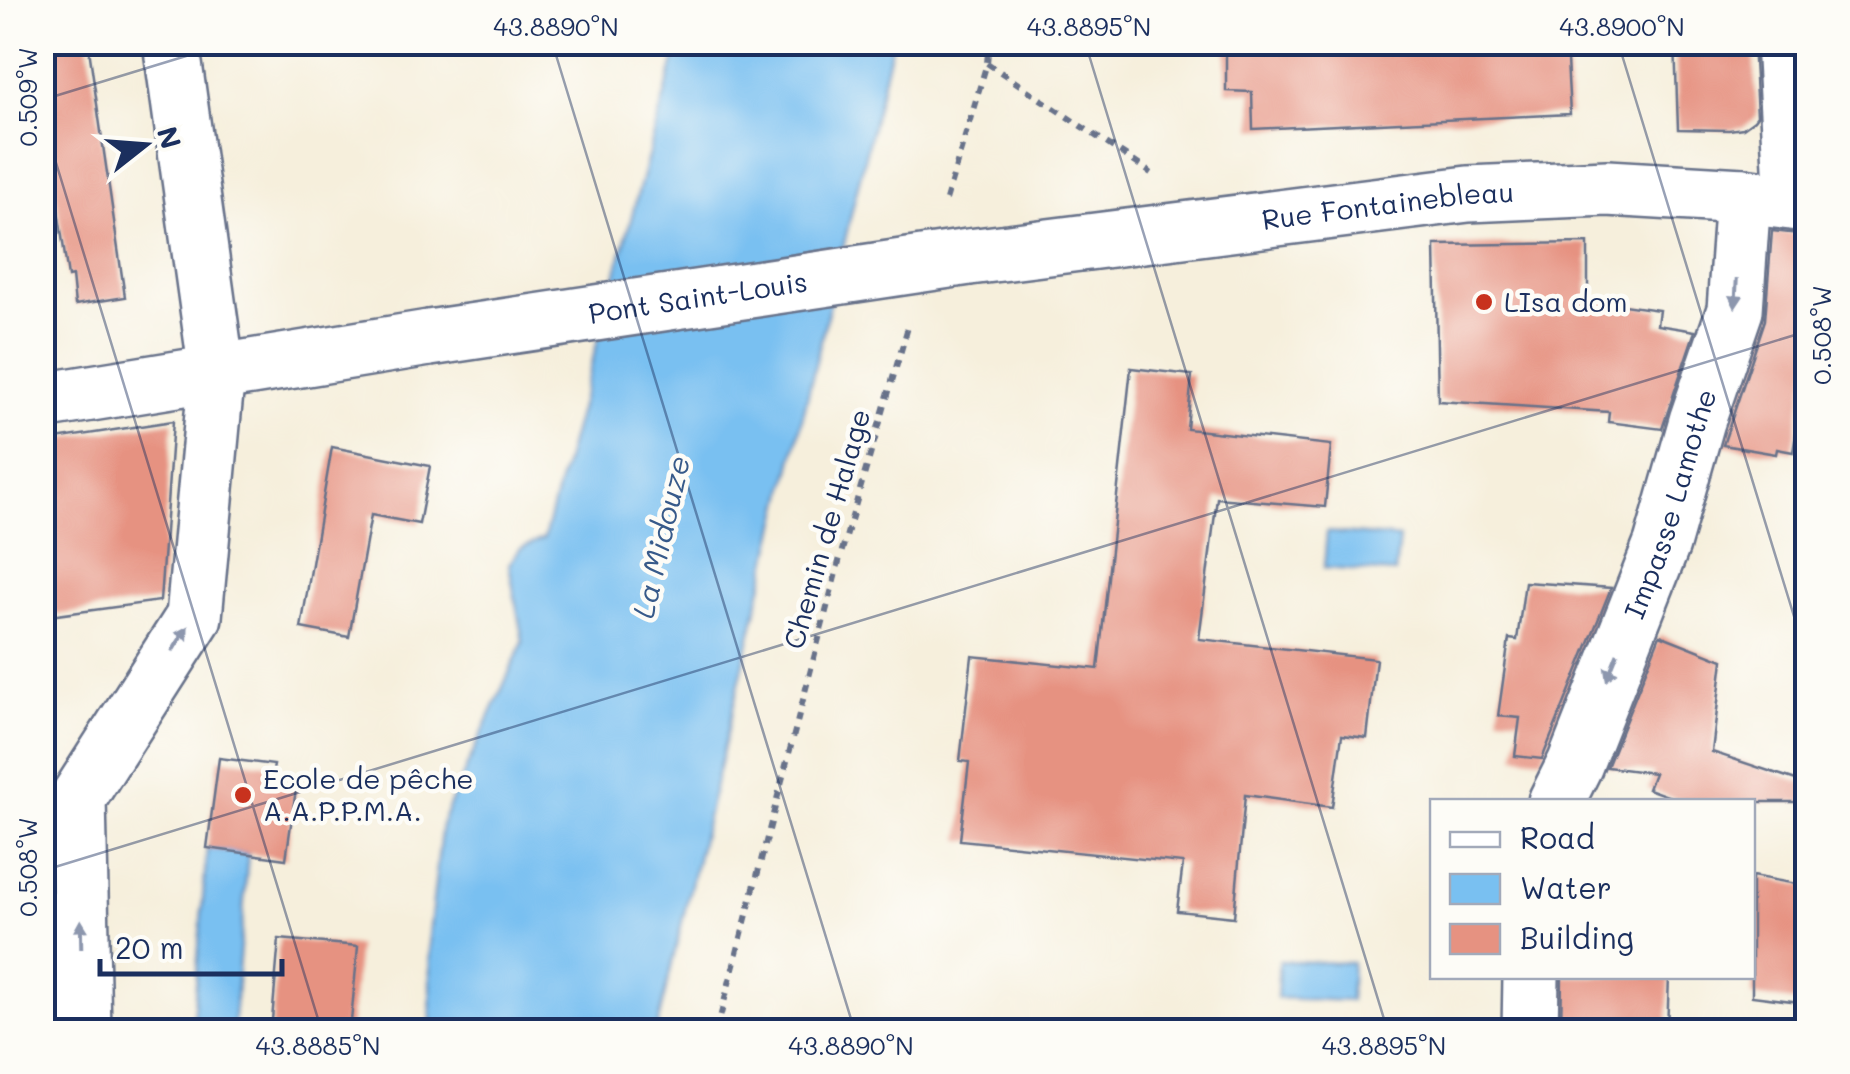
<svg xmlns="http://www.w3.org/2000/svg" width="1850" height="1074" font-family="Mali,sans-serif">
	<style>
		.water { fill: #79c0f1; stroke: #4a78a8; stroke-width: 2.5 }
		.building { fill: #e69281 }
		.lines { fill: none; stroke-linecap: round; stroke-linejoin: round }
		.minor-casing { stroke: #68728a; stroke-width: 60 }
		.path { stroke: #68728a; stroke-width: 6; stroke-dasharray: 8 8; stroke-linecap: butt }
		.minor { stroke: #fff; stroke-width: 55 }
		.minor-bridge-casing { stroke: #68728a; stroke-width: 60; stroke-linecap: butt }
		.minor-bridge { stroke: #fff; stroke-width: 55 }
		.oneway { fill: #8d97ae }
		.ticks { fill: none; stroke: #1b2f5e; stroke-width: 2.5; stroke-opacity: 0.45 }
		.poi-dot { fill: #c8321e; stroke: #fdfcf7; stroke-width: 4 }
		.labels { text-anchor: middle; stroke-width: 9; stroke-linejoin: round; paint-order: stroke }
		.street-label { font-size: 28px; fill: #1b2f5e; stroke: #fdfcf7 }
		.poi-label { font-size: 28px; fill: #1b2f5e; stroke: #fdfcf7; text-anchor: start }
		.water-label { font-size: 30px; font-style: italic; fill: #375a8a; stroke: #fdfcf7 }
		.neatline { fill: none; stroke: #1b2f5e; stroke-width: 4 }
		.ticks-label { font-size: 25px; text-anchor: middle; fill: #1b2f5e }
	</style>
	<rect width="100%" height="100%" fill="#fdfcf7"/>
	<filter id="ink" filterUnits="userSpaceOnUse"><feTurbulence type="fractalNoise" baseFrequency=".01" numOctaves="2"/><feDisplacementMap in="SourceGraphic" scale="20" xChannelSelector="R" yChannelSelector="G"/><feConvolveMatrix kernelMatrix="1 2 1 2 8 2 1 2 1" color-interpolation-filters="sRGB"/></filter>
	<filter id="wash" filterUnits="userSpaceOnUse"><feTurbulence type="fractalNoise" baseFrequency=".0048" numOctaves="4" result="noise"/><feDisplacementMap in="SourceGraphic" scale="40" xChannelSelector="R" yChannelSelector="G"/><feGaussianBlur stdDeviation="2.25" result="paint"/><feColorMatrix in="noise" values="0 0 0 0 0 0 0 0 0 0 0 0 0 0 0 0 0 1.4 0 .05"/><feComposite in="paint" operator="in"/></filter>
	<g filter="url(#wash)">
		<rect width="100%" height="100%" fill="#f6efdc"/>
		<path class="water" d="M 679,43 L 892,43 L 656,1031 L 431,1032 L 429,935 L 442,822 L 523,642 L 509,564 L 520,549 L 544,538 Z
			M 1327,532 L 1399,538 L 1395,573 L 1324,568 Z
			M 207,848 L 248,854 L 233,1029 L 240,1031 L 192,1031 Z
			M 1279,961 L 1352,963 L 1350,1001 L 1277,998 Z"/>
		<g id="blocks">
			<path class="building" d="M 42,42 L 88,42 L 125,297 L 75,305 L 72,276 L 68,277 L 42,101 Z
				M 1226,42 L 1566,42 L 1570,114 L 1253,129 L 1252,92 L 1226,91 Z
				M 1675,42 L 1753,42 L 1757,116 L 1754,120 L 1743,128 L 1729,130 L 1678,129 Z
				M 1772,231 L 1808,235 L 1808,360 L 1793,452 L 1777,449 L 1776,454 L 1723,445 L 1765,320 Z
				M 1588,243 L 1588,300 L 1659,310 L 1657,325 L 1695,331 L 1662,429 L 1608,422 L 1609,412 L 1438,401 L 1435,245 Z
				M 1131,368 L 1192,375 L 1187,429 L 1331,445 L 1325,507 L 1217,498 L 1199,639 L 1376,659 L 1367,738 L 1342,735 L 1332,807 L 1245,795 L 1234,917 L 1177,911 L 1183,863 L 960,840 L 969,762 L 960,761 L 972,656 L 1098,669 Z
				M 173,421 L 160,601 L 42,617 L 42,441 Z
				M 332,447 L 430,466 L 419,524 L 371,515 L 349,637 L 301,628 Z
				M 1525,582 L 1611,588 L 1542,759 L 1515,756 L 1520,718 L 1498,716 L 1509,639 L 1517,640 Z
				M 1660,635 L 1723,660 L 1712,752 L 1808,784 L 1808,802 L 1684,802 L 1648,789 L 1654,773 L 1607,767 Z
				M 219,758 L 274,765 L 270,786 L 296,789 L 286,859 L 207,848 Z
				M 1752,876 L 1808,886 L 1808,1003 L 1752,996 Z
				M 279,939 L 358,946 L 350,1032 L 271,1032 Z
				M 1562,976 L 1669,976 L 1667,1032 L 1561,1032 Z"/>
		</g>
	</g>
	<g filter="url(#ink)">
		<use href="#blocks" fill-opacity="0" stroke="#68728a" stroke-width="2.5"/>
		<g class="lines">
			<g class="minor-casing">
				<g id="minor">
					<path d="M 1784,42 L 1793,202"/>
					<path id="s1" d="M 969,257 L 1468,194 L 1607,188 L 1743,196 L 1808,204"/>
					<path d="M 42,401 L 429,338"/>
					<path id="s2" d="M 1556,802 L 1575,764 L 1662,544 L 1697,421 L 1735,310 L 1743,196"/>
					<path d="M 83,1032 L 78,798 L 194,617 L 214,403 L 217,373 L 171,42"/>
					<path d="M 1530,1032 L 1531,976"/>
				</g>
			</g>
			<path class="path" d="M 987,63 L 1151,173
				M 946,200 L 987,63 L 989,42
				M 719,1032 L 720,1018 L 841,554 L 908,327"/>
			<use href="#minor" class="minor"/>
			<g class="minor-bridge-casing">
				<g id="minor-bridge">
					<path id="s3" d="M 429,338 L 969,257"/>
				</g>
			</g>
			<use href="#minor-bridge" class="minor-bridge"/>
		</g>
		<defs><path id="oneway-solid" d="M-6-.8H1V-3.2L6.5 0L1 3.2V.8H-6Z" transform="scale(2.5)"/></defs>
		<g class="oneway">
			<use href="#oneway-solid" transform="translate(1736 293) rotate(93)"/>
			<use href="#oneway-solid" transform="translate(180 639) rotate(-58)"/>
			<use href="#oneway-solid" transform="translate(1612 667) rotate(112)"/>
			<use href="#oneway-solid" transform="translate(81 934) rotate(-91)"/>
		</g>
	</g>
	<path class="ticks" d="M 552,42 L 855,1032M 1085,42 L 1388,1032M 1618,42 L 1808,662M 42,100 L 232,42M 42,117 L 322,1032M 42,871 L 1808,331"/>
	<g class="poi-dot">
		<circle cx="1484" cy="302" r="10"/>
		<circle cx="243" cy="795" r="10"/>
	</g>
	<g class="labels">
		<g class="street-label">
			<text dy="10" stroke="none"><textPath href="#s1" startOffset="422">Rue Fontainebleau</textPath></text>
			<text dy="10" stroke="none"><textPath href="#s3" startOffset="272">Pont Saint-Louis</textPath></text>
			<text dy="10" stroke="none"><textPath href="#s2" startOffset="320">Impasse Lamothe</textPath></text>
			<text transform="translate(827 529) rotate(-74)" y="10">Chemin de Halage</text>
		</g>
		<g class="poi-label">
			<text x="1504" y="312">LIsa dom</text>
			<text x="263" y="789">Ecole de pêche<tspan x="263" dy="32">A.A.P.P.M.A.</tspan></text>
		</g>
		<g class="water-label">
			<text transform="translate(662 537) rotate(-77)" y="10">La Midouze</text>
		</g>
	</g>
	<rect width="1850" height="1074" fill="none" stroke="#fdfcf7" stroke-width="110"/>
	<rect x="1430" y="799" width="325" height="180" fill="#fdfcf7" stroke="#a3aaba" stroke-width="2.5"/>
	<rect x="1450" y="832" width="50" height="15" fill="#ffffff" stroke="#a3aaba" stroke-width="2.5"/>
	<text x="1520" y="849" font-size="30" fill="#1b2f5e">Road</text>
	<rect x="1450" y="874" width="50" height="30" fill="#79c0f1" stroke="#a3aaba" stroke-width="2.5"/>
	<text x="1520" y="899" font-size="30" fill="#1b2f5e">Water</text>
	<rect x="1450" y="924" width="50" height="30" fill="#e69281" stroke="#a3aaba" stroke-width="2.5"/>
	<text x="1520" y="949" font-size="30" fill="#1b2f5e">Building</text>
	<g transform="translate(145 145) rotate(73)" stroke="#fdfcf7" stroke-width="8" paint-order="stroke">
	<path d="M0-8L18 38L0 25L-18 38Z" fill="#1b2f5e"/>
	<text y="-15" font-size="28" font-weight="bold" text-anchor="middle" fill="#1b2f5e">N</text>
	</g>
	<path d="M100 959v15h182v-15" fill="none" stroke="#1b2f5e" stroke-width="5"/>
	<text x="115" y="959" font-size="30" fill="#1b2f5e" stroke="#fdfcf7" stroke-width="8" paint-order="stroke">20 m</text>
	<rect x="55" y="55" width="1740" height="964" class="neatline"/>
	<g class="ticks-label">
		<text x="556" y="36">43.8890°N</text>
		<text x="1089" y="36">43.8895°N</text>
		<text x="1622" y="36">43.8900°N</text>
		<text transform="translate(28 97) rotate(-90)" y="9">0.509°W</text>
		<text transform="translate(1822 335) rotate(-90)" y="9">0.508°W</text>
		<text transform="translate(28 867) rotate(-90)" y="9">0.508°W</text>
		<text x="318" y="1055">43.8885°N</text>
		<text x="851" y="1055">43.8890°N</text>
		<text x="1384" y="1055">43.8895°N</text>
	</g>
</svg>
